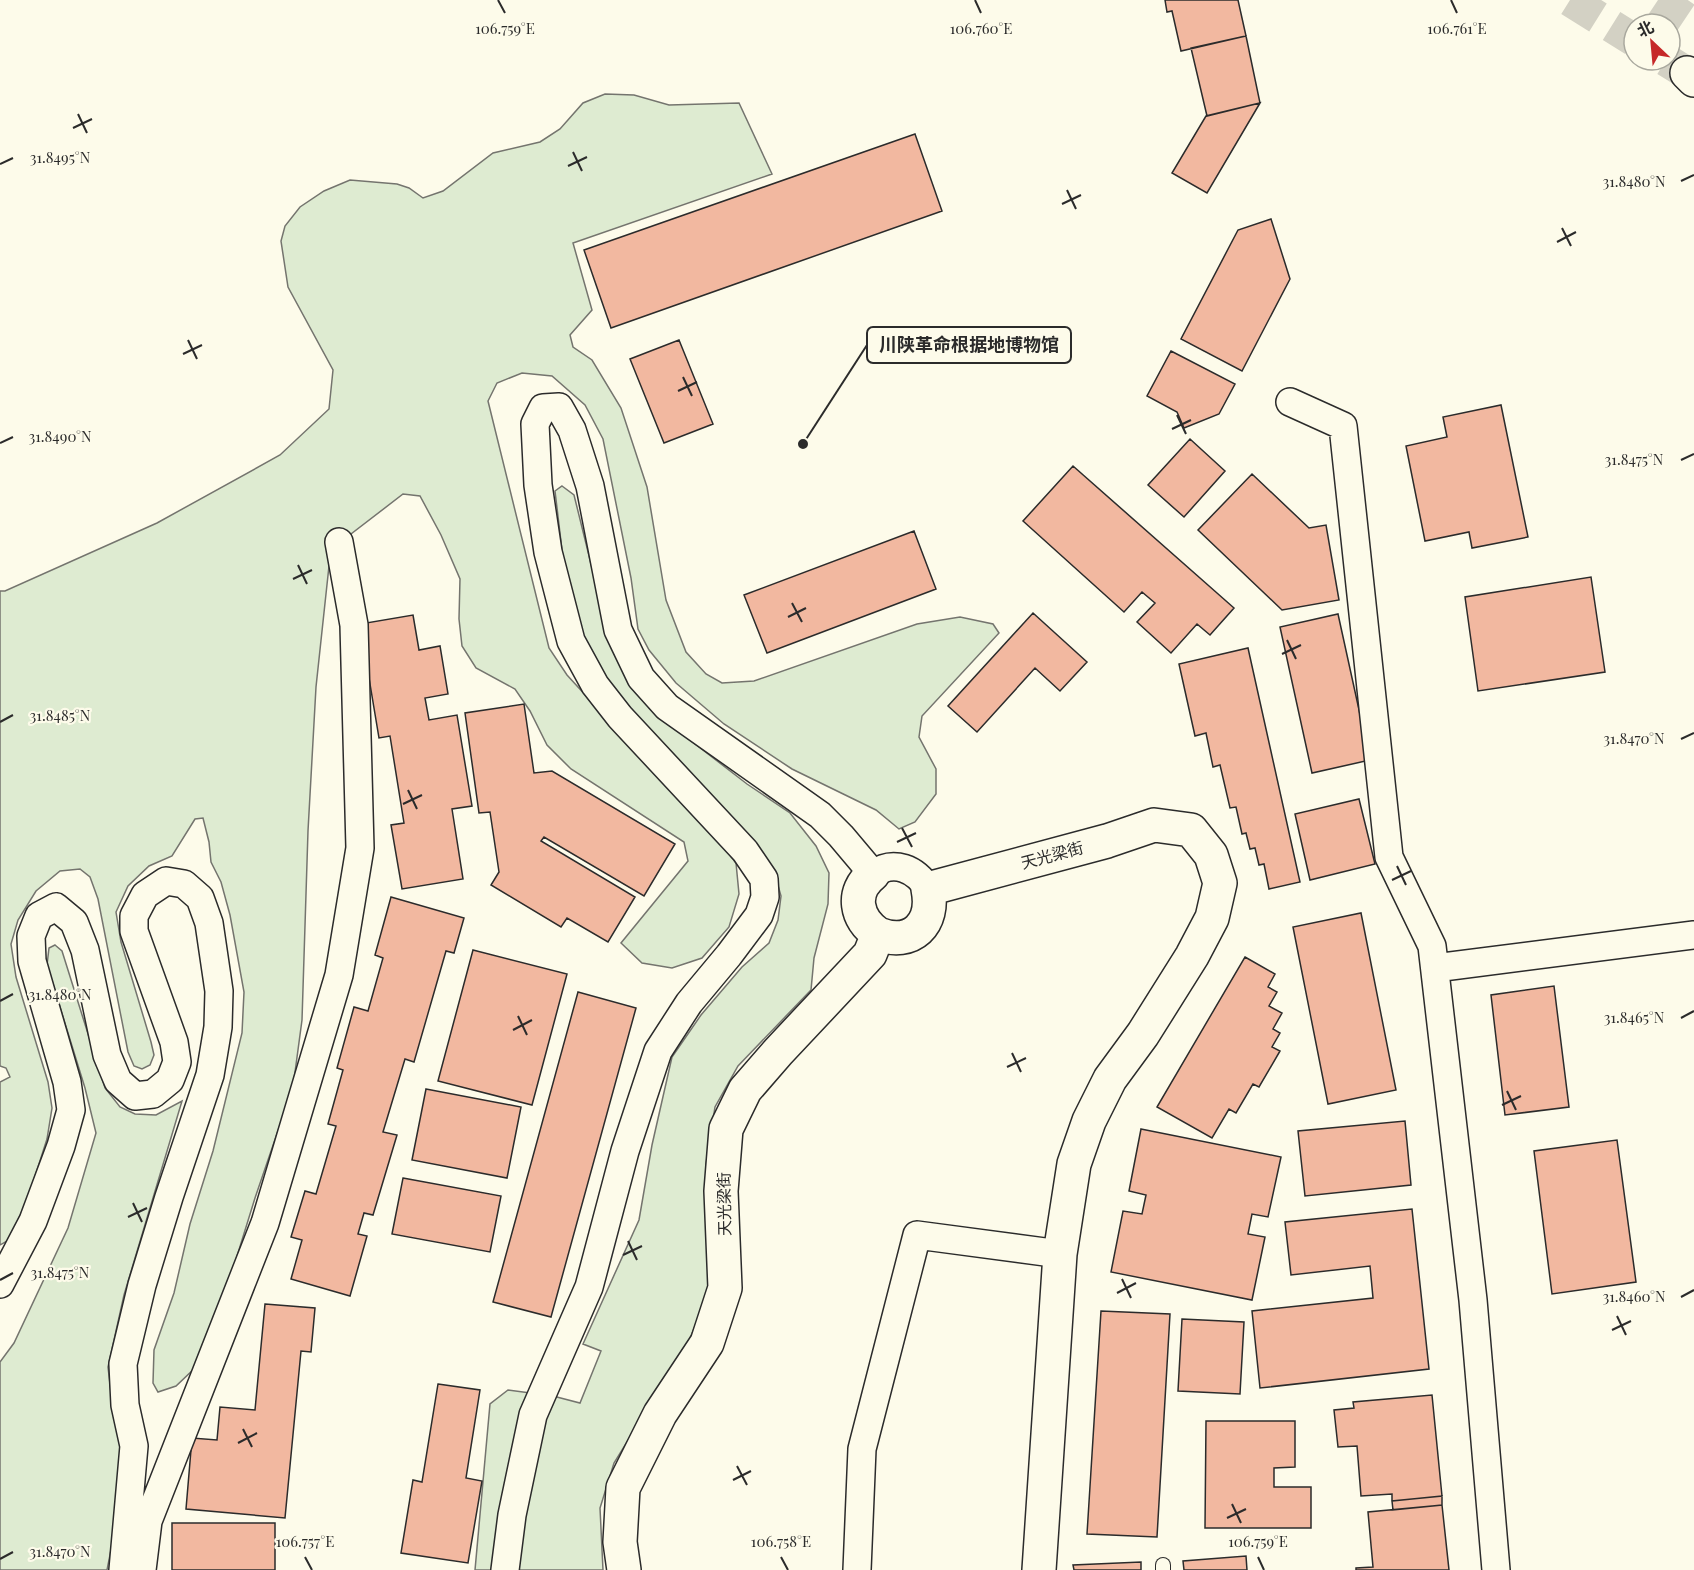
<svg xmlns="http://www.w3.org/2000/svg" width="1694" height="1570" font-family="'Playfair Display','Noto Sans SC',serif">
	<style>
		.green { fill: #deebd1; stroke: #74746e; stroke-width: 1.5 }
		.building { fill: #f2b8a0; stroke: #2b2b2b; stroke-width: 1.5 }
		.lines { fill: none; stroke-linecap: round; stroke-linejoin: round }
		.primary-tunnel { stroke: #d3d1c4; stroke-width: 33; stroke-dasharray: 33 16; stroke-linecap: butt }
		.lane-casing { stroke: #2b2b2b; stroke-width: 16 }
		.street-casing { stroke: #2b2b2b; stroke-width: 30 }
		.secondary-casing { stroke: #2b2b2b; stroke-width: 36 }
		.primary-casing { stroke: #2b2b2b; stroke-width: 36 }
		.lane { stroke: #fdfbea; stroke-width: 14 }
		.street { stroke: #fdfbea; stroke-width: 27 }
		.secondary { stroke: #fdfbea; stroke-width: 33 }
		.primary { stroke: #fdfbea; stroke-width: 33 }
		.ticks { fill: none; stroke: #2b2b2b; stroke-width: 2 }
		.labels { text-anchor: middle; stroke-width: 4.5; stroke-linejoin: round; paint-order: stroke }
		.street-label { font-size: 16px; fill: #2b2b2b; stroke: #fdfbea }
		.ticks-label { font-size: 15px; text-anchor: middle; fill: #2b2b2b; stroke: #fdfbea; stroke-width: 4.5; stroke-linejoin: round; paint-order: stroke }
		.leader { fill: none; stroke: #2b2b2b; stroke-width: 2 }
		.callout-dot { fill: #2b2b2b; stroke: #fdfbea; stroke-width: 2 }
		.callout { fill: #fdfbea; stroke: #2b2b2b; stroke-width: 2 }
		.callout-label { font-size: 18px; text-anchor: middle; font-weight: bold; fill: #2b2b2b }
	</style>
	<rect width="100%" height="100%" fill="#fdfbea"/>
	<path class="green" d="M 605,94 L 634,95 L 669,105 L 739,103 L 772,174 L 573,243 L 592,310 L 570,335 L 573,347 L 592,360 L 621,408 L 647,487 L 666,600 L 686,652 L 706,674 L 722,683 L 754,681 L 917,624 L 960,617 L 993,624 L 999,633 L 922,716 L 919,737 L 936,769 L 936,794 L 915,822 L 899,829 L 876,810 L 792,769 L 724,724 L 676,683 L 649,650 L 638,629 L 631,578 L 603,439 L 585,405 L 552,376 L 522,373 L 497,383 L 488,401 L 549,648 L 567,675 L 718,840 L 736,863 L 739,894 L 729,927 L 702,958 L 672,968 L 642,963 L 621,943 L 688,861 L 684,842 L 571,769 L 547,745 L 530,711 L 515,689 L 476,668 L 462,646 L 459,619 L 460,579 L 441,535 L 420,496 L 403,494 L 351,534 L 329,566 L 316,687 L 308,831 L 302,1020 L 293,1087 L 255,1198 L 221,1308 L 196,1367 L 176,1386 L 158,1392 L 153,1383 L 154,1350 L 174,1293 L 190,1224 L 213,1151 L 242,1033 L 244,992 L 230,915 L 221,882 L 211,862 L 209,842 L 203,818 L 195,819 L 172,856 L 149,866 L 128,886 L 116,912 L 121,942 L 151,1042 L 154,1055 L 150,1065 L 142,1069 L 134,1066 L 128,1052 L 98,899 L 90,877 L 80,869 L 60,871 L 36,891 L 18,920 L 11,944 L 16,977 L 48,1082 L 52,1108 L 47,1139 L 28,1198 L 9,1240 L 0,1245 L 0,1082 L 10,1077 L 6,1068 L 0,1066 L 0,591 L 5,591 L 157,523 L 280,455 L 329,409 L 333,370 L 288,287 L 281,241 L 285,226 L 300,207 L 324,191 L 350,180 L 397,184 L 409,188 L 423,198 L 443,191 L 493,153 L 540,142 L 560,129 L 583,103 Z
		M 562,486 L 574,495 L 608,633 L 659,716 L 747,784 L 790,813 L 816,846 L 829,873 L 828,904 L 814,958 L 811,990 L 738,1066 L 715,1107 L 706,1164 L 712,1253 L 708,1295 L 688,1343 L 614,1463 L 600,1508 L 603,1570 L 475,1570 L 490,1404 L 508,1390 L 553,1396 L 580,1403 L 601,1351 L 583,1344 L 639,1220 L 652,1145 L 672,1057 L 701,1015 L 742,967 L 769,943 L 778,920 L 781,896 L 773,868 L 611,694 L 586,649 L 564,567 L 555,491 Z
		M 55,945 L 62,951 L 105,1088 L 120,1107 L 135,1114 L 156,1115 L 182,1101 L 124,1295 L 108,1367 L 112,1401 L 123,1446 L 116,1525 L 107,1570 L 0,1570 L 0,1362 L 14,1343 L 68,1228 L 96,1133 L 85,1088 L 47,965 L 49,948 Z"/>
	<path class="building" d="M 1165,0 L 1238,0 L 1246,36 L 1181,51 L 1172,11 L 1167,12 Z
		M 1246,36 L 1260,103 L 1207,116 L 1191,48 Z
		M 1260,103 L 1207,193 L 1172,173 L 1206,116 Z
		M 915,134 L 942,211 L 611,328 L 584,250 Z
		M 1271,219 L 1290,279 L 1242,371 L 1181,339 L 1238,230 Z
		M 679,340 L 713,424 L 664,443 L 630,359 Z
		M 1171,351 L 1235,384 L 1219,414 L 1184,428 L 1177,412 L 1147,396 Z
		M 1501,405 L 1528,537 L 1472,548 L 1469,532 L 1425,541 L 1406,446 L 1447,437 L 1443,417 Z
		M 1190,439 L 1225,471 L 1184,517 L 1148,485 Z
		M 1073,466 L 1234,608 L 1210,635 L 1197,624 L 1171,653 L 1137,622 L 1155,603 L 1142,592 L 1124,612 L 1023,521 Z
		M 1252,474 L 1309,528 L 1326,525 L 1339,600 L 1282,610 L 1198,530 Z
		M 914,531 L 936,589 L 767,653 L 744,595 Z
		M 1591,577 L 1605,672 L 1478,691 L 1465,597 Z
		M 1033,613 L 1087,662 L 1060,691 L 1035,668 L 977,732 L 948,706 Z
		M 1338,614 L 1370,760 L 1312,773 L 1280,627 Z
		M 413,615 L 419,650 L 440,646 L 448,694 L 425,698 L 429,720 L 457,715 L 472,806 L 452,809 L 463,879 L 402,889 L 391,825 L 404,823 L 390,736 L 379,738 L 360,624 Z
		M 1248,648 L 1300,882 L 1269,889 L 1264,864 L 1259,865 L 1255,848 L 1250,849 L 1246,833 L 1242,834 L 1236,807 L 1230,808 L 1220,765 L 1213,767 L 1206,733 L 1195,736 L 1179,664 Z
		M 524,704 L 534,773 L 552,771 L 675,844 L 644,896 L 544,837 L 541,841 L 635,897 L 608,942 L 567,918 L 561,927 L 491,885 L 499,872 L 490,812 L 479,813 L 465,713 Z
		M 1359,799 L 1375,864 L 1310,880 L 1295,814 Z
		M 391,897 L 464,918 L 454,953 L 446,951 L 414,1062 L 405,1059 L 383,1132 L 397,1135 L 373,1215 L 364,1213 L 358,1234 L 367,1236 L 350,1296 L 291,1279 L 302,1240 L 291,1237 L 305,1191 L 316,1194 L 336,1126 L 328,1124 L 343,1070 L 337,1068 L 354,1007 L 368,1011 L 383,958 L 375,955 Z
		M 1361,913 L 1396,1090 L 1328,1104 L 1293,927 Z
		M 473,950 L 567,974 L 532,1105 L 438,1081 Z
		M 1245,957 L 1275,974 L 1268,987 L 1277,992 L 1269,1006 L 1282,1013 L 1273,1029 L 1280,1033 L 1272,1047 L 1280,1051 L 1259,1087 L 1253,1084 L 1236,1113 L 1229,1109 L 1212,1138 L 1157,1107 Z
		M 1554,986 L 1569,1107 L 1505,1115 L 1491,995 Z
		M 578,992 L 636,1008 L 551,1317 L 493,1302 Z
		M 426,1089 L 521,1107 L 507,1178 L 412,1160 Z
		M 1405,1121 L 1411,1185 L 1305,1196 L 1298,1131 Z
		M 1141,1129 L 1281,1157 L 1268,1217 L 1252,1214 L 1248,1234 L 1265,1237 L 1252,1300 L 1111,1272 L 1123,1211 L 1142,1214 L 1146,1195 L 1129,1191 Z
		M 1617,1140 L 1636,1282 L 1552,1294 L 1534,1151 Z
		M 403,1178 L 501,1196 L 490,1252 L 392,1234 Z
		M 1412,1209 L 1429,1369 L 1260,1388 L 1252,1311 L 1373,1298 L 1370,1266 L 1291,1275 L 1285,1222 Z
		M 265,1304 L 315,1308 L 311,1352 L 301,1351 L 285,1518 L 186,1509 L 192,1438 L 217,1440 L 220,1407 L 255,1410 Z
		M 1101,1311 L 1170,1314 L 1157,1537 L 1087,1534 Z
		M 1182,1319 L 1244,1322 L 1240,1394 L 1178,1391 Z
		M 438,1384 L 480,1390 L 466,1478 L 482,1481 L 468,1563 L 401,1553 L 413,1480 L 422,1482 Z
		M 1432,1395 L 1442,1496 L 1392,1501 L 1392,1494 L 1361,1496 L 1357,1446 L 1338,1447 L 1334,1410 L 1354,1408 L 1353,1402 Z
		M 1206,1421 L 1295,1421 L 1295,1467 L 1274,1468 L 1274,1487 L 1311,1487 L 1311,1528 L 1205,1528 Z
		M 1442,1496 L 1442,1505 L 1393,1510 L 1392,1501 Z
		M 1442,1505 L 1449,1570 L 1356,1570 L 1356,1568 L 1373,1567 L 1368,1512 Z
		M 172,1523 L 275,1523 L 275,1570 L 172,1570 Z
		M 1246,1556 L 1247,1570 L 1184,1570 L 1183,1561 Z
		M 1141,1562 L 1141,1570 L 1074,1570 L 1073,1565 Z"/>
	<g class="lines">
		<path class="primary-tunnel" d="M 1570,0 L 1634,40
			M 1658,0 L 1694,24
			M 1666,60 L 1687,73"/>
		<g class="lane-casing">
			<path id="lane" d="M 1163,1565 L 1163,1570"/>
		</g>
		<g class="street-casing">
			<path id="street" d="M 1290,402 L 1343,426 L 1389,857 L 1432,946 L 1473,1300 L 1496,1570
				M 1435,968 L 1694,935
				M 0,1284 L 33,1221 L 61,1146 L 71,1110 L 67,1082 L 32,961 L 31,936 L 39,916 L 56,907 L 74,922 L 85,950 L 107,1055 L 118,1081 L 135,1096 L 153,1094 L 170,1080 L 177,1062 L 174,1042 L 134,931 L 134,916 L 145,895 L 166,881 L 184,884 L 200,898 L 209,923 L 219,991 L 218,1027 L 210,1075 L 169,1197 L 142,1285 L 123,1364 L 125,1405 L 134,1446 L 123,1570
				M 142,1570 L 148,1521 L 265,1223 L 339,975 L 360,848 L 354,625 L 339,542
				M 505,1570 L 512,1515 L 533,1415 L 589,1287 L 625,1151 L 658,1051 L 689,1003 L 729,955 L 759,915 L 765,897 L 764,879 L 745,851 L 620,717 L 595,685 L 571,641 L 548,552 L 538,485 L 535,424 L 543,408 L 559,407 L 572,430 L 590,486 L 618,630 L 641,678 L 667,707 L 820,815 L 841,836 L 873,874 C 894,859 916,869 928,889
				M 857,1570 L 862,1449 L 917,1235 L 1060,1254"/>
		</g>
		<g class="secondary-casing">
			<path id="secondary" d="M 873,874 C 850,892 856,919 878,934
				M 624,1570 L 620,1542 L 623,1488 L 660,1414 L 707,1343 L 725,1288 L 721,1191 L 726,1129 L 745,1090 L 778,1052 L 870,954 L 878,934 C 912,947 935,924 928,889 L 1107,841 L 1154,825 L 1191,830 L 1211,855 L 1220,883 L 1212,918 L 1192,956 L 1143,1034 L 1110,1079 L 1089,1121 L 1074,1164 L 1060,1254 L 1039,1570"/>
		</g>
		<g class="primary-casing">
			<path id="primary" d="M 1687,73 L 1694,80"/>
		</g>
		<use href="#lane" class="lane"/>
		<use href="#street" class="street"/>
		<use href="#secondary" class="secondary"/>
		<use href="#primary" class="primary"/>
	</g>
	<path class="ticks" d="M 498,0 L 505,13M 975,0 L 981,13M 1451,0 L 1457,13M 78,114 L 87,133M 73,128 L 92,119M 573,152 L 582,171M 0,164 L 13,158M 568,166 L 587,157M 1681,181 L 1694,175M 1067,190 L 1076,209M 1062,204 L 1081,195M 1562,228 L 1571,246M 1557,242 L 1576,232M 188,340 L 197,359M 183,354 L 202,345M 683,377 L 692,396M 678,391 L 697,382M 1177,415 L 1186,434M 1172,429 L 1191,420M 0,443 L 13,437M 1681,460 L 1694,454M 298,565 L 307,584M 293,579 L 312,570M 792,603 L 802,622M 788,617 L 806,608M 1287,640 L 1296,659M 1282,654 L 1301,645M 0,722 L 13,715M 1681,739 L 1694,733M 408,790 L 417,809M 403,804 L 422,795M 902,828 L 912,847M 897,842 L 916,833M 1397,866 L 1406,885M 1392,880 L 1411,871M 0,1001 L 13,994M 518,1016 L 527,1035M 1681,1018 L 1694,1011M 513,1030 L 532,1020M 1012,1053 L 1021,1072M 1007,1067 L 1026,1058M 1507,1091 L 1516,1110M 1502,1105 L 1521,1096M 133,1203 L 142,1222M 128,1217 L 147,1208M 628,1241 L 637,1260M 623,1255 L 642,1246M 1122,1279 L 1131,1298M 0,1280 L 13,1273M 1117,1293 L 1136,1283M 1681,1297 L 1694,1290M 1617,1316 L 1626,1335M 1612,1330 L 1631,1321M 243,1429 L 252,1447M 238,1443 L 257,1433M 737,1466 L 747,1485M 733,1480 L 751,1471M 1232,1504 L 1241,1523M 1227,1518 L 1246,1509M 305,1557 L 312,1570M 781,1557 L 788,1570M 1258,1557 L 1264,1570M 0,1559 L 13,1552"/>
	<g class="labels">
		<g class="street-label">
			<text transform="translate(1052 855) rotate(-15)" y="6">天光梁街</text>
			<text transform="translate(724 1204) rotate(-91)" y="6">天光梁街</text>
		</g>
	</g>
	<g class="ticks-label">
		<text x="981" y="34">106.760°E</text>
		<text x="1457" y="34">106.761°E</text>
		<text x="505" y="34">106.759°E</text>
		<text x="60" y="163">31.8495°N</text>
		<text x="1634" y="187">31.8480°N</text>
		<text x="60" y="442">31.8490°N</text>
		<text x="1634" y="465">31.8475°N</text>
		<text x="60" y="721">31.8485°N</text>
		<text x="1634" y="744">31.8470°N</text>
		<text x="60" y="1000">31.8480°N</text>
		<text x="1634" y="1023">31.8465°N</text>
		<text x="60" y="1278">31.8475°N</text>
		<text x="1634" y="1302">31.8460°N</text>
		<text x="305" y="1547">106.757°E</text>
		<text x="781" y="1547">106.758°E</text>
		<text x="1258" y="1547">106.759°E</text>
		<text x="60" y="1557">31.8470°N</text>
	</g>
	<path class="leader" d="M803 444L867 345"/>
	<circle class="callout-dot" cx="803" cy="444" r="6"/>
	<rect class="callout" x="867" y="327" width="204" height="36" rx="6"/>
	<g class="callout-label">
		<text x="969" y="351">川陕革命根据地博物馆</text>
	</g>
	<g transform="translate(1652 42) rotate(334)"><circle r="28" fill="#fdfbea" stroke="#a9a89e" stroke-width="1.5"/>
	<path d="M0-4.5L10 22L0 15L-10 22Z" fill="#c62828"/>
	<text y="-9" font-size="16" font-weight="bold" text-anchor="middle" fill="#2b2b2b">北</text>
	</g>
</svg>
